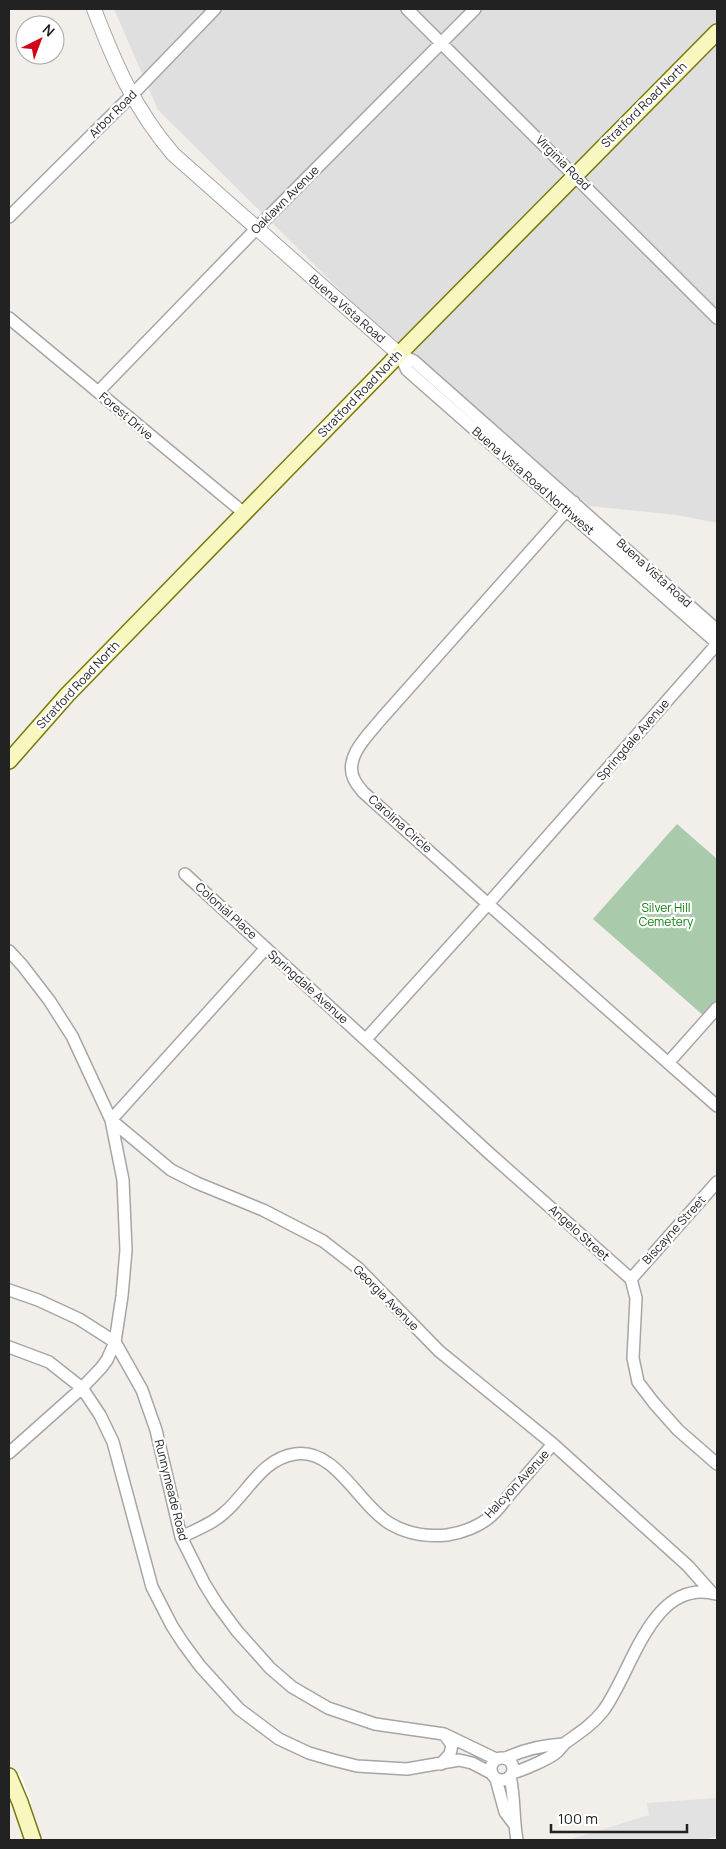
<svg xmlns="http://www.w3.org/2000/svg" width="726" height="1849" font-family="Manrope,sans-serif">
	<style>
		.residential { fill: #e0dfdf }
		.cemetery { fill: #aacaac }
		.parking { fill: #e2e2e2 }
		.pier { fill: #fff }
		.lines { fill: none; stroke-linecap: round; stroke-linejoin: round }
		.minor-casing { stroke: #a6a6a6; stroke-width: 14 }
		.tertiary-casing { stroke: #a6a6a6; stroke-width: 16 }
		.secondary-casing { stroke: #787a07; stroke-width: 18 }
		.minor { stroke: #fff; stroke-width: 11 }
		.tertiary { stroke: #fff; stroke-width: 14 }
		.secondary { stroke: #f9f7c0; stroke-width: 15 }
		.labels { text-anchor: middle; stroke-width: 4.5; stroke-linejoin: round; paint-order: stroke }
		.street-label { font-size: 12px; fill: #222; stroke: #fff }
		.park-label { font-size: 12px; fill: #0f810e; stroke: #fff }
	</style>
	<rect width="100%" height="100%" fill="#f2eee9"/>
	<path class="residential" d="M 114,9 L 717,9 L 717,523 L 677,515 L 589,506 L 356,306 L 158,110 Z"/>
	<path class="cemetery" d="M 677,824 L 717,859 L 717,1001 L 704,1016 L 593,919 Z"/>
	<path class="parking" d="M 717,1798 L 717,1836 L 704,1840 L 568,1840 L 649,1815 L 647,1803 Z"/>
	<path class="pier" d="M 9,1772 L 20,1773 L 32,1804 L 9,1799 Z"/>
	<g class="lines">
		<g class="minor-casing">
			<path id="minor" d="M 407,9 L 717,318
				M 9,217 L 131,96 L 215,9
				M 9,318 L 244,513
				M 399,354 L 407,370 L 717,643
				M 399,354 L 414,361 L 717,630
				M 98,392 L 256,229 L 475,9
				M 574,502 L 382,718 C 370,733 343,757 354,779 C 356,784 360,788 363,792 L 488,904 L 717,1106
				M 185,874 L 489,1153 L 631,1279 L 636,1298 L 633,1358 L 638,1382 L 654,1403 L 678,1430 L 717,1464
				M 9,951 L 22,965 L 49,1000 L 72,1036 L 111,1120 L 171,1170 L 197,1183 L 263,1210 L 323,1241 L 358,1268 L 439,1351 L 553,1444 L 688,1566 L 712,1593
				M 366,1039 L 488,904 L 717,644
				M 668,1063 L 717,1008
				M 631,1279 L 717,1182
				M 9,1290 L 38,1300 L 79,1319 L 115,1342 L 142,1390 L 156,1430 L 181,1537 L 204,1583 L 217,1604 L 237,1631 L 270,1668 L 292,1687 L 328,1708 L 375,1724 L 444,1734 L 496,1759
				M 9,1347 L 49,1362 L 82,1388 L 100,1415 L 113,1442 L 152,1587 L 172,1626 L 183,1643 L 200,1666 L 239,1709 L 279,1739 L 309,1753 L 333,1760 L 357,1766 L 407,1769 L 459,1760 L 472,1763 L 491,1773
				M 9,1453 L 82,1388 L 101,1368 L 107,1360 L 115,1342 L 122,1296 L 126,1250 L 123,1180 L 111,1120 L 266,948
				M 181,1537 C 196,1530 212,1524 224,1513 C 248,1493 261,1459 295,1454 C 336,1448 358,1504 389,1523 C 407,1534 426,1537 447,1535 C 462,1533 480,1526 491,1516 C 499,1509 505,1500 511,1493 C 525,1477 539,1460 553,1444
				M491 1769a11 11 0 1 1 22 0a11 11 0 1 1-22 0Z
				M 506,1758 C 523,1750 545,1745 563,1744
				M 441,1764 L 450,1754 L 452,1745 L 444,1734
				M 512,1773 C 523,1770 549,1759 557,1752 C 560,1749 562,1746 565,1743 C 579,1733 592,1725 603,1711 C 632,1673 651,1577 716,1594
				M 510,1776 C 515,1798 513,1819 517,1840
				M 496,1779 L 505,1812 L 514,1824"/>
		</g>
		<g class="tertiary-casing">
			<path id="tertiary" d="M 94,9 C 115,64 134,108 173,154 L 399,354"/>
		</g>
		<g class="secondary-casing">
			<path id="secondary" d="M 9,761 L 67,695 L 406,347 L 717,32
				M 9,1776 L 20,1802 L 33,1840"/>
		</g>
		<use href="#minor" class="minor"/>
		<use href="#tertiary" class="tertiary"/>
		<use href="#secondary" class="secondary"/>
	</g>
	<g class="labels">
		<g class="street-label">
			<text transform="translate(644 105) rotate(-45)" y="4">Stratford Road North</text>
			<text transform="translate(113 114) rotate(-45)" y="4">Arbor Road</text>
			<text transform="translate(563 163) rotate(45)" y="4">Virginia Road</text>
			<text transform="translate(285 200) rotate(-45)" y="4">Oaklawn Avenue</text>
			<text transform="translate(347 309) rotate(41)" y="4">Buena Vista Road</text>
			<text transform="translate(360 394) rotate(-46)" y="4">Stratford Road North</text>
			<text transform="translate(126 416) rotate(40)" y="4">Forest Drive</text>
			<text transform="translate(533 481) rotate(41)" y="4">Buena Vista Road Northwest</text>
			<text transform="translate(654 573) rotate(42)" y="4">Buena Vista Road</text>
			<text transform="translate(78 685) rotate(-47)" y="4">Stratford Road North</text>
			<text transform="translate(633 740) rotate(-49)" y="4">Springdale Avenue</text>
			<text transform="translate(400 824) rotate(42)" y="4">Carolina Circle</text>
			<text transform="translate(226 911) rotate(42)" y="4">Colonial Place</text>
			<text transform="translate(308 987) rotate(42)" y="4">Springdale Avenue</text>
			<text transform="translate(674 1230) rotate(-48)" y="4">Biscayne Street</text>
			<text transform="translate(579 1233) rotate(42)" y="4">Angelo Street</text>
			<text transform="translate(386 1298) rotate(45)" y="4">Georgia Avenue</text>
			<text transform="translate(517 1484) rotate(-47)" y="4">Halcyon Avenue</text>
			<text transform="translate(171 1490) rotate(76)" y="4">Runnymeade Road</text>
		</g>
		<g class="park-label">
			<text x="666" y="912">Silver Hill<tspan x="666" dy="14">Cemetery</tspan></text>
		</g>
	</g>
	<rect width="726" height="1849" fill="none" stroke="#222222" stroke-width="20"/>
	<g transform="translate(40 40) rotate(42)"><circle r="24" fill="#ffffff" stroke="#a7a7a7"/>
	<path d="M0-4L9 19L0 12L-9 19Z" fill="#cf0416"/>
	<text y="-8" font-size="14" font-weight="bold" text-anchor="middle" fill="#222222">N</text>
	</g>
	<path d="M551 1824v8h136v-8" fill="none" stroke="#222222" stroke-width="2.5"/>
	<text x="558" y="1824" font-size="15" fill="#222222" stroke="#ffffff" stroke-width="4" paint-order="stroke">100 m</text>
</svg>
